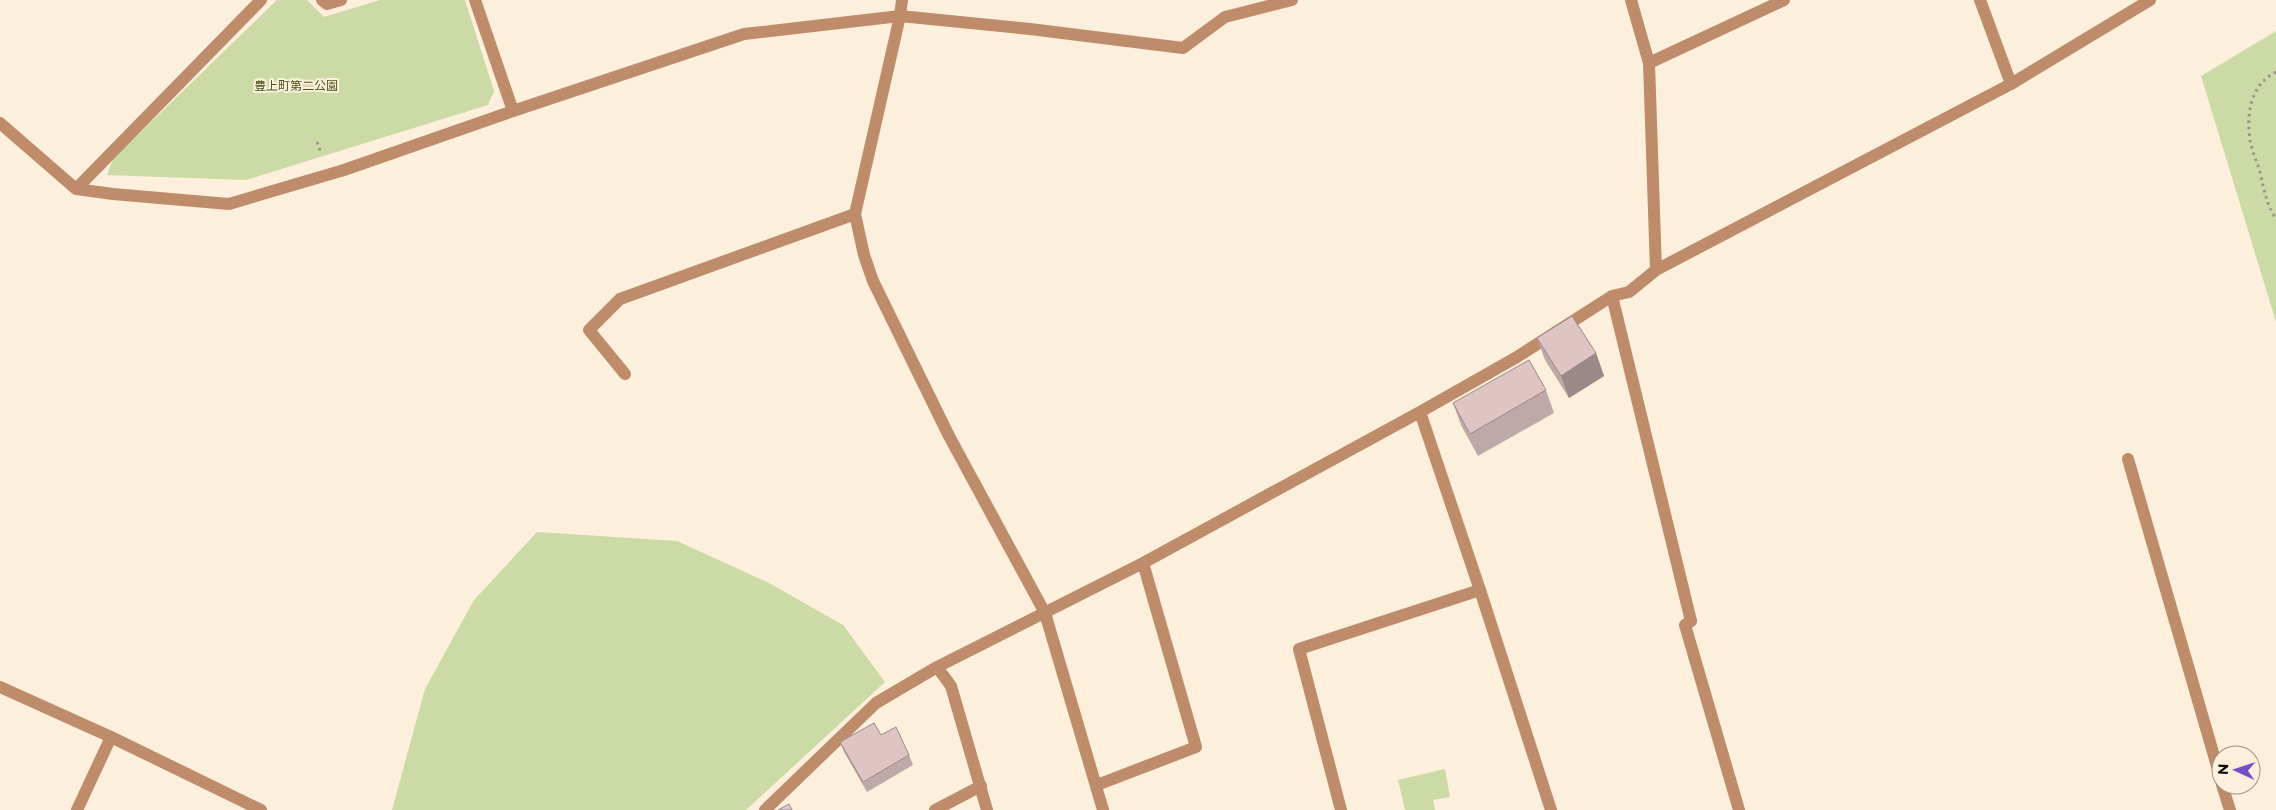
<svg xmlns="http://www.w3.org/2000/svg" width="2276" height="810" font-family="Montserrat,'Noto Sans JP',sans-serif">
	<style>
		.green { fill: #ccdaa6 }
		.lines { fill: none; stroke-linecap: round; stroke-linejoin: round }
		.path { stroke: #9f9587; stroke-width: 3; stroke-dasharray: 2.5 4; stroke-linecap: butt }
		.lane { stroke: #bf8c6b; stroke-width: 12 }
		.street { stroke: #bf8c6b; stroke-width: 12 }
		.wall { fill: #bfa9a8 }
		.shaded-wall { fill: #9b8988 }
		.building { fill: #dec4c3; stroke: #9b8988 }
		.labels { text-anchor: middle; stroke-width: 4; stroke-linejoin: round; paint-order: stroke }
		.park-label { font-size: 12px; fill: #4a571a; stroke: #fcefdc }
	</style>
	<rect width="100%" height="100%" fill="#fcefdc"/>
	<path class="green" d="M 277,0 L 307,0 L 324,17 L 380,0 L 465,0 L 494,91 L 488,105 L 246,180 L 107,175 L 113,159 Z
		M 2276,31 L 2276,322 L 2201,76 Z
		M 537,532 L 677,541 L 769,583 L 843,625 L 885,682 L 746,810 L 392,810 L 425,689 L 474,600 Z
		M 1445,769 L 1450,797 L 1433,800 L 1435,810 L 1405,810 L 1398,780 Z"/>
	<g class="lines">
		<path class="path" d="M 2276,72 C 2251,84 2246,113 2250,139 C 2251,150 2257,161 2260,172 C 2264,190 2266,203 2276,219
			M 317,142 L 321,153"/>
		<path class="lane" d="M 625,374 L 589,330 L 620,299 L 855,214
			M 1691,621 L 1685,625 L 1739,810
			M 0,687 L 111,737 L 261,810
			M 935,810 L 981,786"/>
		<path class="street" d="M 322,0 L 327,4 L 341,0
			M 475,0 L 513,111
			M 902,0 L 900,16 L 855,214 L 864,255 L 873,281 L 949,436 L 1045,613 L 1103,810
			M 1631,0 L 1649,63 L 1656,270 L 2011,84 L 2150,0
			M 1980,0 L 2011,84
			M 1649,63 L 1784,0
			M 0,123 L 76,189 L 113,194 L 229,204 L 344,170 L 513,111 L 744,34 L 900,16 L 1030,29 L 1183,48 L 1225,17 L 1292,0
			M 76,189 L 261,0
			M 1612,296 L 1691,621
			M 1420,412 L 1480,590 L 1551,810
			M 2128,459 L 2221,780
			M 937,667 L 951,686 L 987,810
			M 1097,785 L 1196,747 L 1143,563
			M 2222,785 L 2230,810
			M 77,810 L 111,737
			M 765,810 L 876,703 L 937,667 L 1143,563 L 1420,412 L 1517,357 L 1612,296 L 1629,292 L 1656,270
			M 1341,810 L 1299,649 L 1480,590"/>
	</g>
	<path class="wall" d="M 1537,338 L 1596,353 L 1604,376 L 1569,398 L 1545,360 Z
		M 1546,390 L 1554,413 L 1478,456 L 1461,425 L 1453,403 Z
		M 881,735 L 909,755 L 913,765 L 867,792 L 844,752 L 840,742 Z"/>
	<path class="shaded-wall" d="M 1596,353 L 1604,376 L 1569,398 L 1561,376 Z"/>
	<path class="building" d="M 1572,316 L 1596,353 L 1561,376 L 1537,338 Z
		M 1529,360 L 1546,390 L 1470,434 L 1453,403 Z
		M 874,723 L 881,735 L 896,727 L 909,755 L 863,782 L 840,742 Z
		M 789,804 L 792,810 L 778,810 Z"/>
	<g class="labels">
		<g class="park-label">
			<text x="296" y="90">豊上町第二公園</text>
		</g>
	</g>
	<g transform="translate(2236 770) rotate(273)"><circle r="24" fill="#fcefdc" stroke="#9d9486"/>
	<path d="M0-4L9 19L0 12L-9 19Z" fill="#764fc8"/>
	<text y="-8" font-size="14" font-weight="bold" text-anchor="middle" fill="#0f0b05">N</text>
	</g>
</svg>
